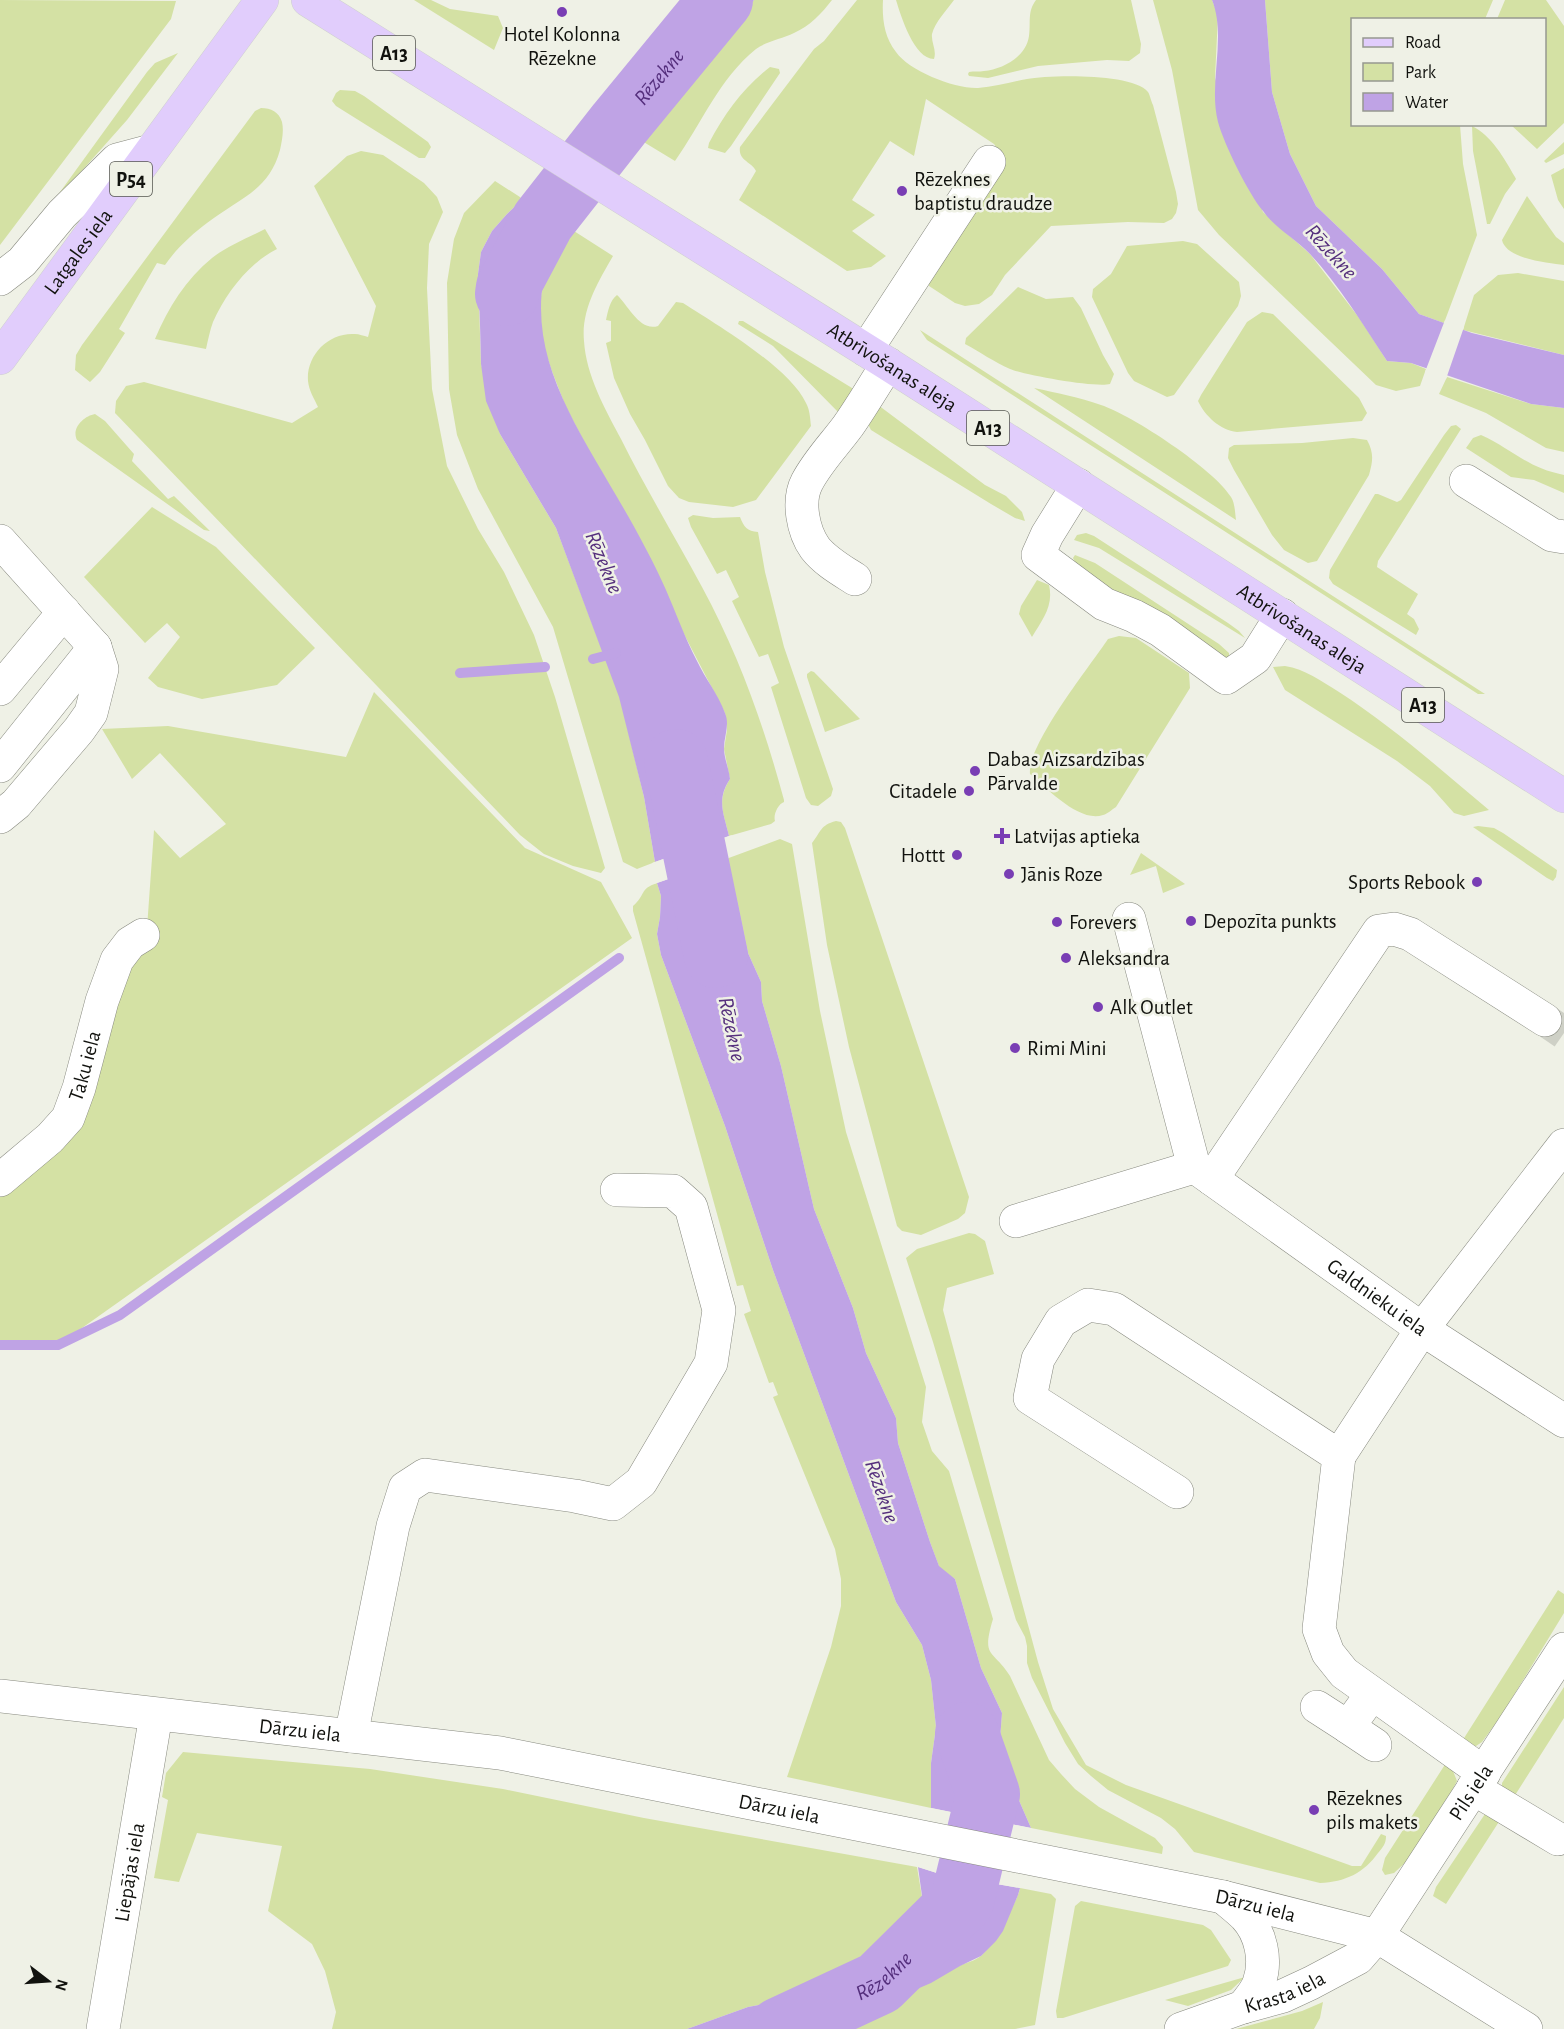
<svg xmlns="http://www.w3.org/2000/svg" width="1564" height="2029" font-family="'Alegreya Sans',sans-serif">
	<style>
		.green { fill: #d4e1a4 }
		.water { fill: #bfa3e5 }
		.pier { fill: #eff1e6 }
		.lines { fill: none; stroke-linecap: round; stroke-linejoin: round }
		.stream { stroke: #bfa3e5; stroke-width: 10 }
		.river { stroke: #bfa3e5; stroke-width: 64 }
		.minor-tunnel { stroke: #ced0c6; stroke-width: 33; stroke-dasharray: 33 16; stroke-linecap: butt }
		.minor-casing { stroke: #87897f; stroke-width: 34 }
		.major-casing { stroke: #cfd0cf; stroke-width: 34 }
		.minor { stroke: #fff; stroke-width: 33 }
		.major { stroke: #e1cdfc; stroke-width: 33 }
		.poi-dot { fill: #793eb4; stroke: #eff1e6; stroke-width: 2 }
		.labels { text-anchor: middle; stroke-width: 5; stroke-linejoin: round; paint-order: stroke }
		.shield { fill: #eff1e6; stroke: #54554f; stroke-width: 1.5 }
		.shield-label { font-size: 20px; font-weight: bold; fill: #11120e }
		.poi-label { font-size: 21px; fill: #11120e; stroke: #eff1e6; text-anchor: start }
		.street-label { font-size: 21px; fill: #11120e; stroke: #eff1e6 }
		.water-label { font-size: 22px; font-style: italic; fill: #552f7d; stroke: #eff1e6 }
	</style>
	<rect width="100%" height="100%" fill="#eff1e6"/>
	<path class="green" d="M 0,0 L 176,1 L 171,19 L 0,245 Z
		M 414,0 L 431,0 L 450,9 L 498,16 L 503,28 L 494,50 Z
		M 754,0 L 832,0 C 822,13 810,26 794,33 C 782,39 767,41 756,49 C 719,79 702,123 675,161 L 642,141 L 705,57 Z
		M 857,0 L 883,0 C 882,18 884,37 896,52 C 909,71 955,89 978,88 C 995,87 1011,82 1027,79 C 1050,75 1133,73 1148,92 C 1150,95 1151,101 1153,105 L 1176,192 L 1178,204 L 1176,213 L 1172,219 L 1164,223 L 1128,222 L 1051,226 L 1005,275 L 992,295 L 979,304 L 965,306 L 955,303 L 929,286 L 929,280 L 1002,155 L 994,144 L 926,99 L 914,156 L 890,141 L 852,200 L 875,215 L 852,231 L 886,256 L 871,267 L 847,271 L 739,200 L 756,171 C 751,161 738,161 740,147 L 814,49 L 824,41 Z
		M 896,0 L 954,0 C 947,10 935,22 932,34 C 931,43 937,50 934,59 C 914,59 901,16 896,0 Z
		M 1036,0 L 1131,0 L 1141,44 L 1140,53 L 1129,61 L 1107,60 L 1038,66 L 988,78 L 969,76 L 968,74 L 969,72 C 974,71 979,72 984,71 C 1003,69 1026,57 1029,36 C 1031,22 1027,12 1036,0 Z
		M 1153,0 L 1212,0 L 1218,15 L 1215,78 L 1263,212 L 1310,254 L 1360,319 L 1387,361 L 1411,363 L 1426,369 L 1420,386 L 1396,391 L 1376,385 L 1219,235 L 1198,210 L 1172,70 Z
		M 1265,0 L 1493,0 L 1485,19 L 1352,20 L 1352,124 L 1460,125 L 1463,164 L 1477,235 L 1444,323 L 1419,314 L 1382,269 L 1316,206 L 1290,154 L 1272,92 Z
		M 1505,0 L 1546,0 L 1564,26 L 1564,123 L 1537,149 L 1511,125 L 1544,124 L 1544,20 L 1497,19 Z
		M 178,53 L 127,120 L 47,210 L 147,72 L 155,63 Z
		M 770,67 L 779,69 L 780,73 L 731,146 L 725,153 L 708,148 L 709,143 C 725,113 743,88 770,67 Z
		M 340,90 L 355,91 L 364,96 L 428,142 L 431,147 L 425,158 L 419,158 L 336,106 L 332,101 L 336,93 Z
		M 261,108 C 271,108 279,112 282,122 C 284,131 282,141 280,150 C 269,191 238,199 207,223 C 192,234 176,249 165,265 L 157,263 L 119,329 L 125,333 L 100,372 L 90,382 L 75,370 L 76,355 L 82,345 L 255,111 Z
		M 1472,126 C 1492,136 1504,158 1515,177 L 1516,179 L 1505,194 L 1490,224 L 1487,224 L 1473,151 Z
		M 1564,142 L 1564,154 L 1546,163 L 1544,161 Z
		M 361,151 L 383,155 L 424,183 L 437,197 L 443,212 L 429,244 L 427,288 L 432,389 L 447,466 L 478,529 L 504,572 L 534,635 L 555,697 L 605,868 L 601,873 L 573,866 L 544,854 L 520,835 L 115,413 L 116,401 L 126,386 L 144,382 L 292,423 L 318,407 C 314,398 309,391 308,381 C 306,355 329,332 355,334 C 359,334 364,336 368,337 L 376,306 L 314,186 L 347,156 Z
		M 1564,168 L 1564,209 L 1558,200 L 1551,175 Z
		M 495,181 L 523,199 L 507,214 L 492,231 L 481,252 L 478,274 L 481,364 L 500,434 L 556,528 L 620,697 L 644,797 L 655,862 L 637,869 L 623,862 L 553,627 L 478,489 L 457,435 L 449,389 L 447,283 L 454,239 L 464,213 Z
		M 1527,196 L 1556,237 L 1564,243 L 1564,265 C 1548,263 1506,259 1502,240 Z
		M 563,224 L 613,256 C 598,282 581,310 584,341 C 586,375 605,409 621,439 C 646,489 675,537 702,587 C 739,655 764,726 784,800 L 784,802 C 778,804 773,815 775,821 L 771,824 L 729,836 C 724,814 716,801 730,779 L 724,749 L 727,730 L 725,713 L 566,407 C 558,386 544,354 541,332 C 537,295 546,257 563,224 Z
		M 265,229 L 277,249 C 249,263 226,293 213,322 C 210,330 208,340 206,349 L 155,339 C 168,308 186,279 212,258 C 227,246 248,238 265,229 Z
		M 1183,241 L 1197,244 L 1239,282 L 1241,296 L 1238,306 L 1174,395 L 1167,397 L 1134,381 L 1128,373 L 1092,297 L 1093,289 L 1111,274 L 1127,246 Z
		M 1518,273 L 1564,281 L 1564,355 L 1463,330 L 1474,295 L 1498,275 Z
		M 1018,287 L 1046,299 L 1073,297 L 1081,308 L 1103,355 L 1114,374 L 1110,384 C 1096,388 1024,375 1010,369 C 994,362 980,352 965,344 L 966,338 Z
		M 617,295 C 628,305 640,332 658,326 L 676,302 L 683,303 C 717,325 789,367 806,403 C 810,410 810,418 811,426 L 756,500 L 733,507 L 689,502 L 679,498 L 668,486 L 645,440 L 630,414 L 614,378 L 606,343 L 611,341 L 611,321 L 606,320 C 608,311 610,300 617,295 Z
		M 1262,312 L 1273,314 L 1359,398 L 1367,413 L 1362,421 L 1237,432 C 1220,430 1205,416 1198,401 L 1201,395 L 1247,322 Z
		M 739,321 L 743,321 L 852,388 L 855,393 L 840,414 L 773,346 L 738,324 Z
		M 920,330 L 1485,694 L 1478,694 L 927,340 Z
		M 1447,377 L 1531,404 L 1564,408 L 1564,452 L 1546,448 L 1486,413 L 1439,394 Z
		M 1034,388 C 1057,393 1079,397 1101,405 C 1132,415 1215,470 1231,497 C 1235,503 1235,513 1236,520 Z
		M 878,405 L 985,485 L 1006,496 L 1022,512 L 1025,521 L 1015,518 L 991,504 L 871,430 L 868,424 Z
		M 95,414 L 105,421 L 134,454 L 132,461 L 168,499 L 174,496 L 210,531 L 204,530 L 77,440 C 71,428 84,416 95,414 Z
		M 1456,425 L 1461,429 L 1378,561 L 1377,567 L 1418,594 L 1407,614 L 1414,619 L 1419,629 L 1416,635 L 1333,584 L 1329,578 L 1330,570 L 1375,494 L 1378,494 L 1397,502 L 1401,500 L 1444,435 L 1451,426 Z
		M 1481,435 C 1512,449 1527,468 1564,475 L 1564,493 L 1534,480 L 1511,477 L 1466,448 L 1473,438 Z
		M 1353,438 L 1367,440 C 1374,453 1373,461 1369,475 L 1317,561 L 1308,563 L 1284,550 L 1272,535 L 1234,470 L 1228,458 L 1229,448 L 1234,445 L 1302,443 Z
		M 152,507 L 216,547 L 315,648 L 277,685 L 202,699 L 158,687 L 148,678 L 180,637 L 167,623 L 145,643 L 84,577 Z
		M 693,515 L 713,518 L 740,517 C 744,527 747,531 758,532 L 765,572 L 784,647 L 833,789 L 831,796 L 818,806 L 811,805 L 806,798 L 771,687 L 779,683 L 768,654 L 759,657 L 732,601 L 739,597 L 726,570 L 717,574 L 691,527 L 688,518 Z
		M 1086,533 L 1094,536 L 1228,623 L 1239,631 L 1245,638 L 1099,548 L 1074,540 L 1077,535 Z
		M 1075,555 L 1095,563 L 1219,644 L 1229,653 L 1229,659 L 1222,658 L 1079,570 L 1073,558 Z
		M 1037,580 L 1049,585 C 1054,606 1042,620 1032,637 L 1019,614 L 1021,606 Z
		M 1119,636 L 1136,638 L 1189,673 L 1190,688 L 1116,807 C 1112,809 1108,814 1103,815 C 1079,823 1047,788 1030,774 C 1027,745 1090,666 1108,639 Z
		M 1285,666 C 1305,669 1321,681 1339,692 C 1393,727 1440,769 1489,810 L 1464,816 L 1454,813 L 1430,786 L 1397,761 L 1285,690 L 1273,667 Z
		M 811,671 L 814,672 L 860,719 L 825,732 L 807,677 L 807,674 Z
		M 374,692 L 525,848 L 601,882 L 632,938 L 58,1345 L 0,1344 L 0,1187 L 78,1122 L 130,952 L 146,942 L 154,830 L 180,858 L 226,824 L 160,753 L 132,779 L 102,729 L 168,726 L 346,757 Z
		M 836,821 L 841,822 L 845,828 L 969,1197 L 965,1213 L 958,1219 L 921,1235 L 902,1231 L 897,1226 L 849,1047 L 827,945 L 812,843 C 821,832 820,825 836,821 Z
		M 1478,826 L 1494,828 L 1503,833 L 1557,870 L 1556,877 L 1553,881 L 1547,878 L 1473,827 Z
		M 780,839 L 792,844 L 820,1011 L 846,1132 L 926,1387 L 922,1422 L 932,1451 L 949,1471 L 993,1619 C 981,1659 993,1649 1010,1676 L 1049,1760 L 1061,1774 L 1075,1789 L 1099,1807 L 1155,1838 L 1163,1847 L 1162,1854 L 1031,1828 L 1011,1782 L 1000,1740 L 1002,1713 L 981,1668 L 955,1579 L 940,1569 L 930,1542 L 898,1443 L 896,1418 L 866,1353 L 853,1308 L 814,1209 L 781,1066 L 762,1001 L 761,982 L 748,953 L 736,896 L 726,859 Z
		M 1141,853 L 1185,884 L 1163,893 L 1156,866 L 1130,875 Z
		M 657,883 L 661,896 L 660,917 L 657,934 L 661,955 L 725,1126 L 773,1270 L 896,1602 L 922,1645 L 931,1680 L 936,1727 L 931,1763 L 931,1808 L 787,1777 L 831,1647 L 841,1606 L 841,1579 L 835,1549 L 773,1397 L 778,1395 L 773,1382 L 769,1383 L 744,1314 L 751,1311 L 743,1285 L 737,1286 L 633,911 L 633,906 C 646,895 639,889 657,883 Z
		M 969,1233 L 975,1234 L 985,1241 L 994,1274 L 947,1288 L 943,1310 L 1038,1662 L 1053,1709 L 1086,1765 L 1126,1785 L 1352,1866 L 1361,1866 L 1381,1834 L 1386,1836 C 1386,1844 1383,1847 1378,1853 C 1364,1873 1345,1882 1320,1883 L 1194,1852 L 1175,1829 L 1161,1818 L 1108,1790 L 1091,1776 L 1078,1764 L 1065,1743 L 1032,1678 L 1027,1663 L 1027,1646 L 1025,1637 L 1016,1620 L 933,1342 L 906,1258 L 917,1249 Z
		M 1558,1590 L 1564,1594 L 1564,1613 L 1501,1716 L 1482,1742 L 1473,1748 L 1459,1746 Z
		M 1564,1687 L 1564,1718 L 1512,1800 L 1502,1791 L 1502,1783 Z
		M 183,1752 L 370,1769 L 503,1789 L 644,1818 L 917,1867 L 923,1903 L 911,1928 L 832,1977 L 785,2000 L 748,2007 L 687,2029 L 332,2029 L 336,2012 L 325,1971 L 312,1944 L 268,1911 L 282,1846 L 197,1833 L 179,1882 L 154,1878 L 168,1800 L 162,1797 L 166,1773 Z
		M 1446,1763 L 1453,1771 L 1457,1781 L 1451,1792 L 1407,1861 L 1394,1873 L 1385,1875 L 1382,1870 L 1385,1858 Z
		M 1489,1808 L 1502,1817 L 1446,1904 L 1433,1896 L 1436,1887 Z
		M 1020,1888 L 1051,1894 L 1056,1899 L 1035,2025 L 1015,2029 L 834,2029 C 875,2008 917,1990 957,1967 C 964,1963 976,1961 982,1955 C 992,1945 1018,1901 1020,1888 Z
		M 1081,1901 L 1203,1925 L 1211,1930 L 1231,1960 L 1228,1966 L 1063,2018 L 1057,2018 L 1056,2011 L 1075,1906 Z
		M 1245,1977 L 1231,1990 L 1188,2006 L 1165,2000 Z
		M 1323,2002 L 1320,2018 L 1314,2029 L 1236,2029 L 1302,2011 Z"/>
	<path class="water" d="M 682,0 L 754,0 L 705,57 L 642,141 L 593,110 L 661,29 Z
		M 1212,0 L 1265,0 L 1272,92 L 1290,154 L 1316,206 L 1382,269 L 1419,314 L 1472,333 L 1564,355 L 1564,408 L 1531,404 L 1411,363 L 1387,361 C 1364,326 1339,285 1310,254 C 1296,239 1275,228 1263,211 C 1248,193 1224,144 1218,122 C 1208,82 1227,37 1212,0 Z
		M 523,199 L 563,224 C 506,333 572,417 624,509 C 639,535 654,563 666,590 C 676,613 685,638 697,661 C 705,678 718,694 725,713 C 730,725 724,736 724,748 C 724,758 729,769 730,779 C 716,800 724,814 729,836 L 655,862 L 644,797 L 619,697 L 556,528 L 500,434 L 486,401 L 481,364 L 480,325 L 478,274 L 481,252 L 492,231 L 507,214 Z
		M 726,859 L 736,896 L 748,953 L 761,982 L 762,1001 L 781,1066 L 814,1209 L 853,1308 L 866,1353 L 896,1418 L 898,1443 L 930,1542 L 939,1566 L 955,1579 L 981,1668 L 1002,1713 L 1000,1740 L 1011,1782 L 1031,1828 L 931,1808 L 931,1763 L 936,1727 L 931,1680 L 922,1645 L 896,1602 L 773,1270 L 725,1126 L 661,955 L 657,934 L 660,917 L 661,896 L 657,883 Z
		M 918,1867 L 940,1874 L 1020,1888 L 1018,1895 L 1003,1931 L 996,1941 L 981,1956 L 960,1966 L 931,1983 L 896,1998 L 834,2029 L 687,2029 L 748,2007 L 786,2000 L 832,1977 L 911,1928 L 923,1903 Z"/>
	<path class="pier" d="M 591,109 L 645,142 L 641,143 L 592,113 Z
		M 524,196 L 565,222 L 565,226 L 520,197 Z
		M 1445,320 L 1464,327 L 1446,379 L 1425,372 Z
		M 732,835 L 730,839 L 656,865 L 652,863 Z
		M 725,856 L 729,858 L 654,884 L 656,880 Z
		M 931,1808 L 1031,1828 L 1030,1831 L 931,1810 Z
		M 918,1865 L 941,1871 L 1020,1885 L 1020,1888 L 940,1874 L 918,1867 Z"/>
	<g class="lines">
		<path class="stream" d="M 593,659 L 616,653
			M 460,673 L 545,667
			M 0,1345 L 58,1345 L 120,1315 L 619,958"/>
		<g class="river">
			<path id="s1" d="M 507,294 L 508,287 L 543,221 L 619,124 L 721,0"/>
			<path d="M 676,761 L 716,956"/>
			<path id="s2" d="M 780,2029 L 879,1983 L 962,1901 L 988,1794 L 967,1734"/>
		</g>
		<path class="minor-tunnel" d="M 1545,1020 L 1564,1033"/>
		<g class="minor-casing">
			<g id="minor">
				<path d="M 0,279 L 22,262 L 62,214 L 117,160 L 151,151"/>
				<path d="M 866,350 L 989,162"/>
				<path d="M 1466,481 L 1552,535 L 1564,537"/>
				<path d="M 1078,485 L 1047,535 L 1038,555 L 1104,604 L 1134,616 L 1160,630 L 1226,678 L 1255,658 L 1282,615"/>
				<path d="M 0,541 L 95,647 L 102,669 L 91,713 L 79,730 L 16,804 L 0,817"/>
				<path d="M 855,579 C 841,570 825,561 815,548 C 803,531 797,501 807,482 C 818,461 834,445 848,426 C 862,406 874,385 888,364"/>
				<path d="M 0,689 L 64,612"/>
				<path d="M 0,766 L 95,647"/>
				<path d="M 1129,919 L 1194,1167"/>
				<path id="s3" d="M 1195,1167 L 1422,1329 L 1564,1421"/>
				<path d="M 1212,1179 L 1379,931 L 1394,929 L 1410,934 L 1545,1020"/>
				<path id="s4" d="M 0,1180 L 50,1138 L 68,1118 L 79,1088 L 102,1001 L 117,960 L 130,943 L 143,935"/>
				<path d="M 1016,1221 L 1194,1167"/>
				<path d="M 1339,1456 L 1422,1329 L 1564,1145"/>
				<path d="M 1177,1492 L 1030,1398 L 1038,1359 L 1061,1321 L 1088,1305 L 1114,1309 L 1339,1456 L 1319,1629 L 1328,1653 L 1344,1673 L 1484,1773"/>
				<path d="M 1372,1694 L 1348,1727 L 1375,1745"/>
				<path id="s5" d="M 0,1696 L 500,1753 L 1223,1897 L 1377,1936 L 1526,2029"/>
				<path d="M 1317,1707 L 1348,1727"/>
				<path d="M 351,1736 L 393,1526 L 405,1488 L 425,1475 L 575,1496 L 613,1504 L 641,1482 L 711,1363 L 719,1310 L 691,1207 L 673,1191 L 617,1190"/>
				<path d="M 1473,1788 L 1558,1839"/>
				<path d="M 1223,1897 C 1230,1903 1238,1909 1245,1916 C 1261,1933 1267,1960 1259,1983 C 1256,1992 1249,1999 1243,2007"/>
				<path id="s6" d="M 103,2029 L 156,1715"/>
				<path id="s7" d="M 1181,2029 L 1243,2007 L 1283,1996 L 1311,1983 L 1358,1958 L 1377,1936 L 1564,1649"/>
			</g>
		</g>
		<g class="major-casing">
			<g id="major">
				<path id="s8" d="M 308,0 L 888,364 L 1564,796"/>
				<path id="s9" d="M 0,358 L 262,0"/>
			</g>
		</g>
		<use href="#minor" class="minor"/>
		<use href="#major" class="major"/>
	</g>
	<g class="poi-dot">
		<circle cx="562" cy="12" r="6"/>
		<circle cx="902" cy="191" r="6"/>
		<circle cx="975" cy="771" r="6"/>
		<circle cx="969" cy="791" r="6"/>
		<path d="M999 827h6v6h6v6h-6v6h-6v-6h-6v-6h6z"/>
		<circle cx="957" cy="855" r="6"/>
		<circle cx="1009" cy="874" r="6"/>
		<circle cx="1477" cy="882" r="6"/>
		<circle cx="1191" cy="921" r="6"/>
		<circle cx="1057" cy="922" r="6"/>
		<circle cx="1066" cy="958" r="6"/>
		<circle cx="1098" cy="1007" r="6"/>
		<circle cx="1015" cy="1048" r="6"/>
		<circle cx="1314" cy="1810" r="6"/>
	</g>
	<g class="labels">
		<g class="shield">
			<rect x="373" y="36" width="42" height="34" rx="4.5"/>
			<rect x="110" y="162" width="42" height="34" rx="4.5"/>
			<rect x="967" y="411" width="42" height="34" rx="4.5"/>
			<rect x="1402" y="688" width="42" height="34" rx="4.5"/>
		</g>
		<g class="shield-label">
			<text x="394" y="60">A13</text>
			<text x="131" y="186">P54</text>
			<text x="988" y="435">A13</text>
			<text x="1423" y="712">A13</text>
		</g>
		<g class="poi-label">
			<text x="562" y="41" text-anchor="middle">Hotel Kolonna<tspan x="562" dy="24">Rēzekne</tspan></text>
			<text x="914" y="186">Rēzeknes<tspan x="914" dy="24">baptistu draudze</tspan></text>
			<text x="987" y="766">Dabas Aizsardzības<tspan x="987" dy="24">Pārvalde</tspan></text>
			<text x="957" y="798" text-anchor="end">Citadele</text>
			<text x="1014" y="843">Latvijas aptieka</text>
			<text x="945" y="862" text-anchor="end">Hottt</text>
			<text x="1021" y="881">Jānis Roze</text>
			<text x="1465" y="889" text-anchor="end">Sports Rebook</text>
			<text x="1203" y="928">Depozīta punkts</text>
			<text x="1069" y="929">Forevers</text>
			<text x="1078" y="965">Aleksandra</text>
			<text x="1110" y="1014">Alk Outlet</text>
			<text x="1027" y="1055">Rimi Mini</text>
			<text x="1326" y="1805">Rēzeknes<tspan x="1326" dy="24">pils makets</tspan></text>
		</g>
		<g class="street-label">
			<text dy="7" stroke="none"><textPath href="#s9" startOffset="132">Latgales iela</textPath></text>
			<text dy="7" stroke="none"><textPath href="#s8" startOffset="690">Atbrīvošanas aleja</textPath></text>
			<text dy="7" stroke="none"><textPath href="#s8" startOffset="1176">Atbrīvošanas aleja</textPath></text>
			<text dy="7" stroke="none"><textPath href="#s4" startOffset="147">Taku iela</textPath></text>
			<text dy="7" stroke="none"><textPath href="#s3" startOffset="224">Galdnieku iela</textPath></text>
			<text dy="7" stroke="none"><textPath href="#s5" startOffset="302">Dārzu iela</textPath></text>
			<text dy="7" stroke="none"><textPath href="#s7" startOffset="392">Pils iela</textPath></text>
			<text dy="7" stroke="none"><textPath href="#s5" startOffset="788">Dārzu iela</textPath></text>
			<text dy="7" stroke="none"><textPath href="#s6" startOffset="159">Liepājas iela</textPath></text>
			<text dy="7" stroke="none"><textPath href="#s5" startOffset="1274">Dārzu iela</textPath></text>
			<text dy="7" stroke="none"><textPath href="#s7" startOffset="110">Krasta iela</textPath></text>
		</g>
		<g class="water-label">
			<text dy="8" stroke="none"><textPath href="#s1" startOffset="267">Rēzekne</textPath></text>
			<text transform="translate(1332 251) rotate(48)" y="8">Rēzekne</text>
			<text transform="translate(605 562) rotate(67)" y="8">Rēzekne</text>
			<text transform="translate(733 1029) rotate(78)" y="8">Rēzekne</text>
			<text transform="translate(883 1491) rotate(71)" y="8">Rēzekne</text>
			<text dy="8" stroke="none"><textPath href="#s2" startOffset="117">Rēzekne</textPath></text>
		</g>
	</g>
	<rect x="1351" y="18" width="195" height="108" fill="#eff1e6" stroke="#969890" stroke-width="1.5"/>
	<rect x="1363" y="38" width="30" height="9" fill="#e1cdfc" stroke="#969890" stroke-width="1.5"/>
	<text x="1405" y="48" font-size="18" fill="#11120e">Road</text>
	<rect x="1363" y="63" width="30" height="18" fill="#d4e1a4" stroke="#969890" stroke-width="1.5"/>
	<text x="1405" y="78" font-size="18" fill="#11120e">Park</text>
	<rect x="1363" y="93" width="30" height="18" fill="#bfa3e5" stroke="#969890" stroke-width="1.5"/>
	<text x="1405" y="108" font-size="18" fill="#11120e">Water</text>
	<g transform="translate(48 1981) rotate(107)" stroke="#eff1e6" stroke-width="4.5" paint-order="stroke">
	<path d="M0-4.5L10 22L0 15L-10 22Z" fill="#11120e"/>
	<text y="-9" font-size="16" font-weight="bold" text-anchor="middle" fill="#11120e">N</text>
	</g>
</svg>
